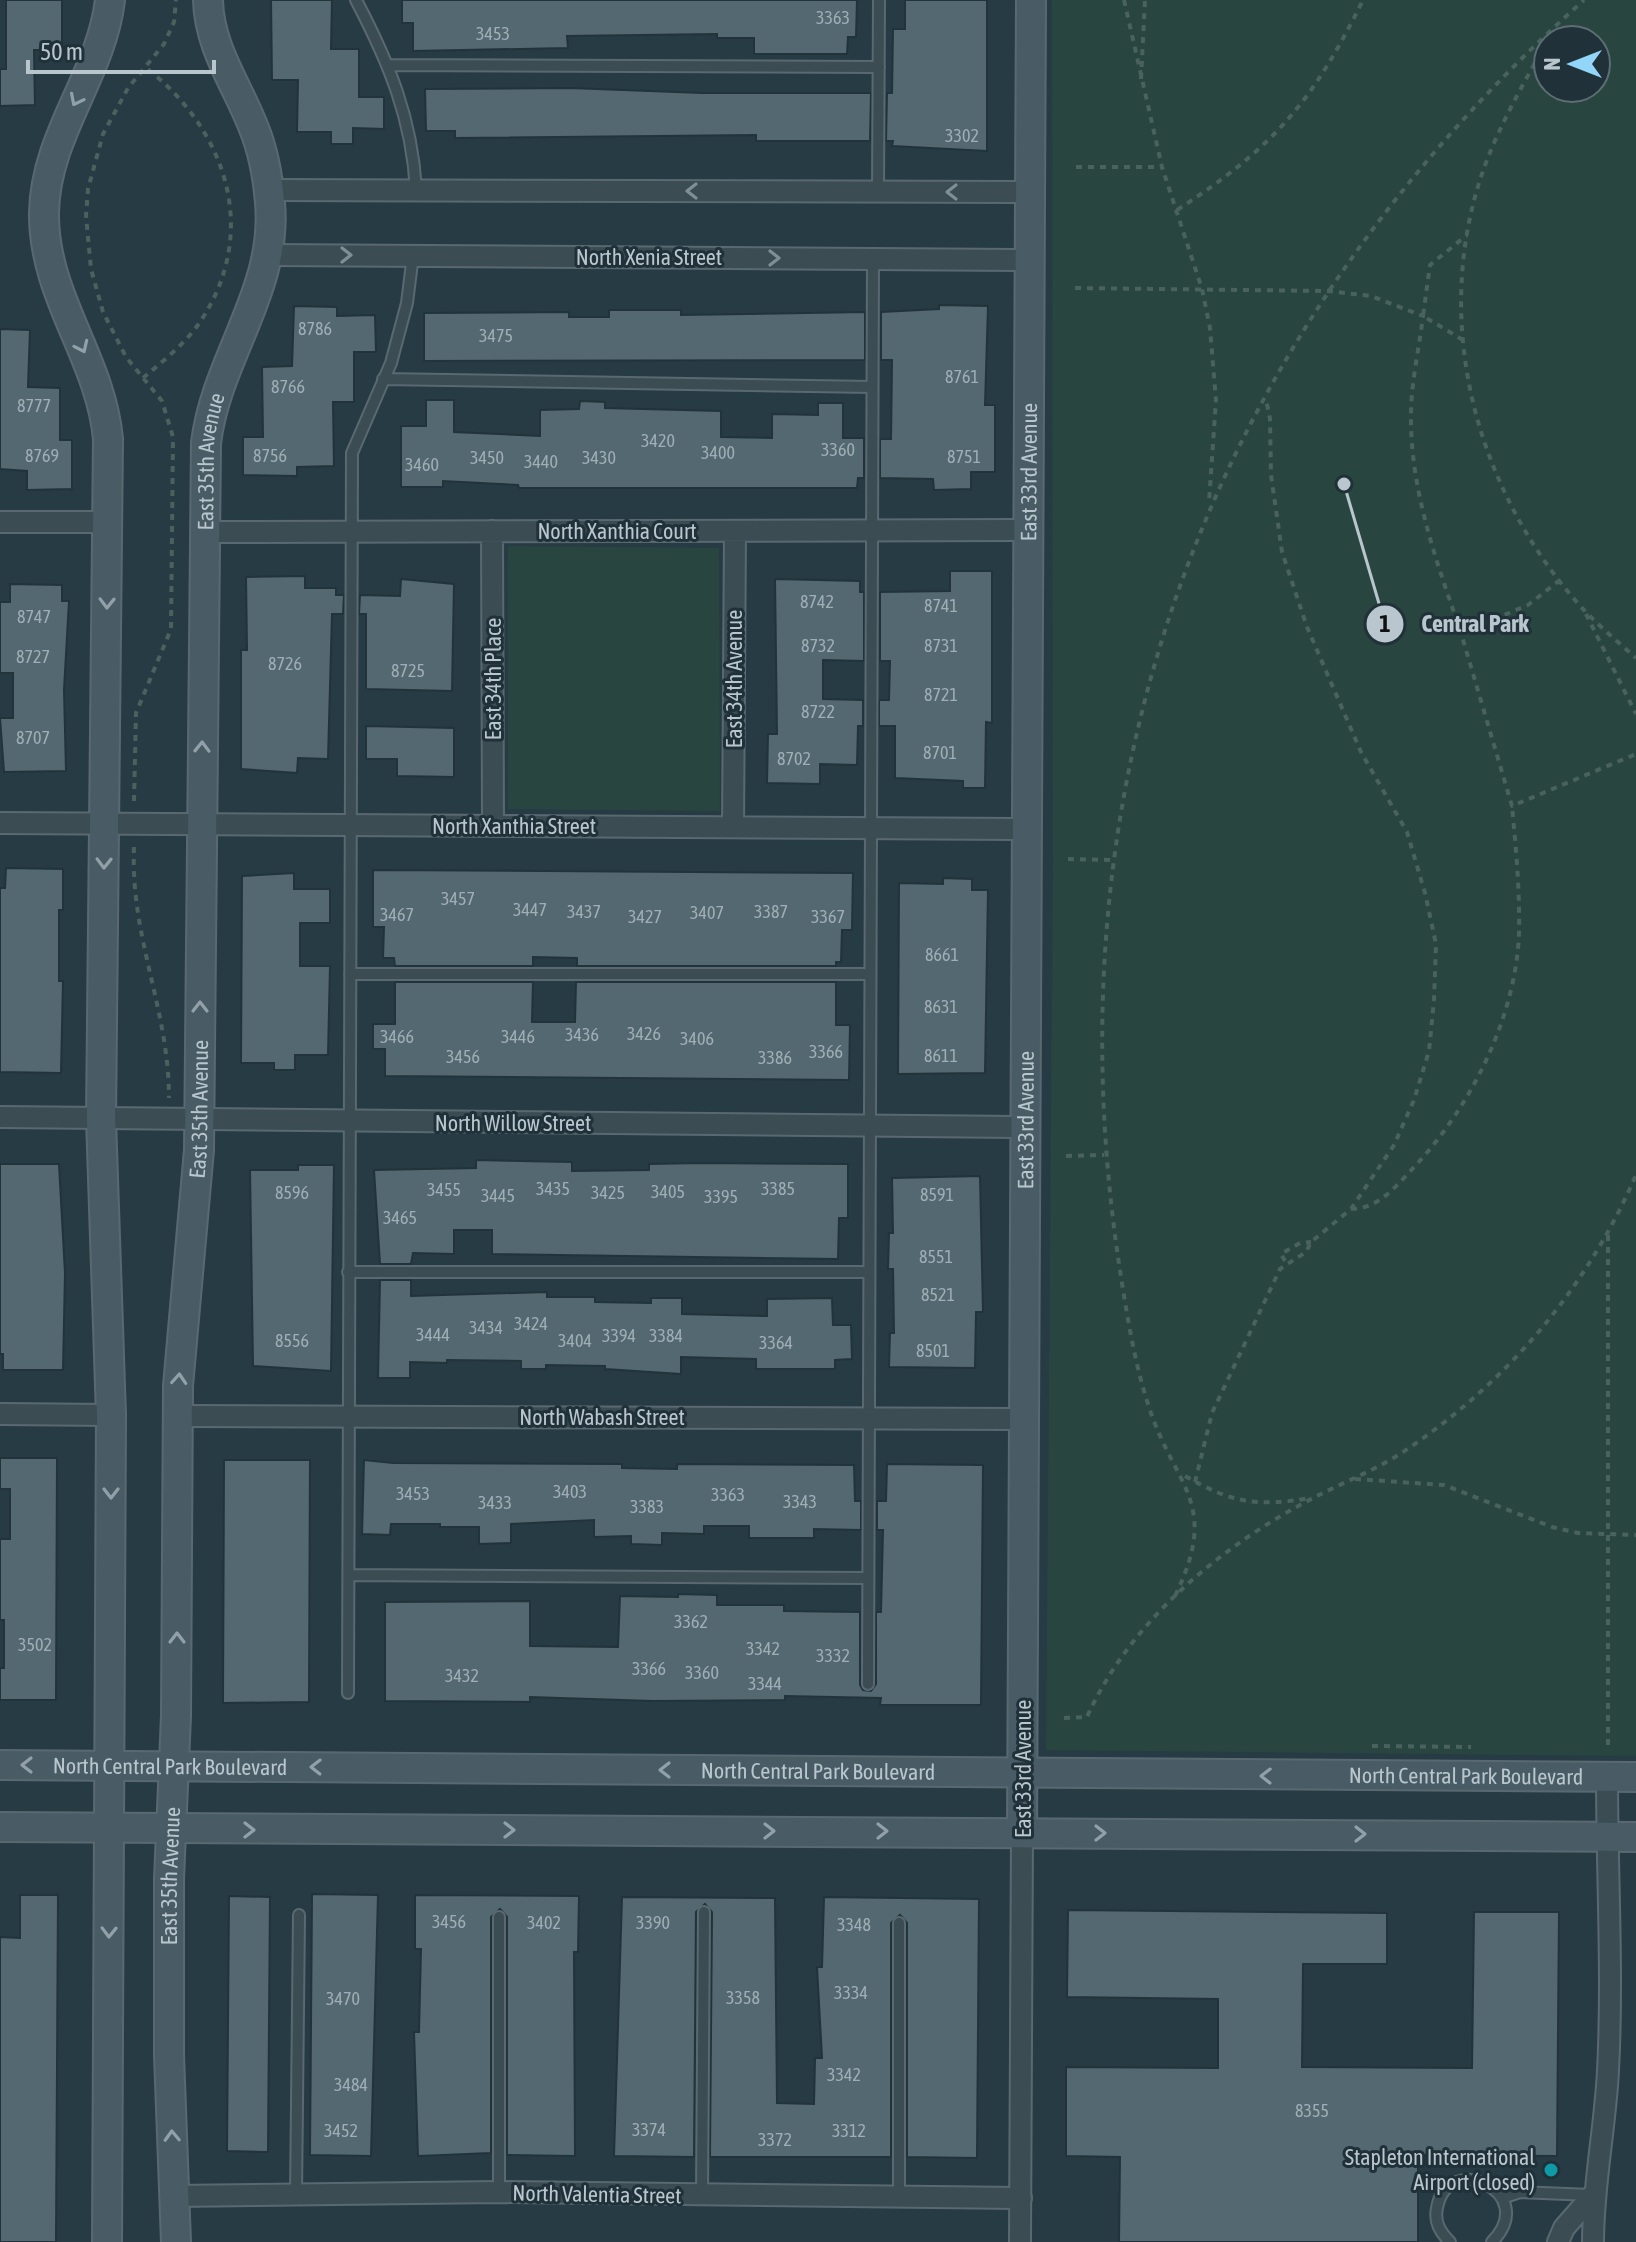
<svg xmlns="http://www.w3.org/2000/svg" width="1636" height="2242" font-family="'Asap Condensed',sans-serif">
	<style>
		.green { fill: #294540; fill-rule: evenodd }
		.building { fill: #536871; stroke: #22333b; stroke-width: 2 }
		.lines { fill: none; stroke-linecap: round; stroke-linejoin: round }
		.lane-casing { stroke: #5a6971; stroke-width: 14 }
		.street-casing { stroke: #5a6971; stroke-width: 24 }
		.secondary-casing { stroke: #5a6971; stroke-width: 32 }
		.path { stroke: #49625e; stroke-width: 4; stroke-dasharray: 6 6; stroke-linecap: butt }
		.lane { stroke: #3b4c53; stroke-width: 10 }
		.street { stroke: #3b4c53; stroke-width: 20 }
		.secondary { stroke: #495c66; stroke-width: 28 }
		.oneway { stroke: #92a1a9 }
		.oneway2 { stroke: #808f96 }
		.culture-dot { fill: #0f9aa8; stroke: #203139; stroke-width: 3 }
		.labels { text-anchor: middle; stroke-width: 6; stroke-linejoin: round; paint-order: stroke }
		.number-label { font-size: 18px; fill: #a0aeb6 }
		.street-label { font-size: 22px; fill: #b9c6cd; stroke: #203139 }
		.poi-label { font-size: 22px; fill: #b9c6cd; stroke: #203139; text-anchor: end }
		.leader { fill: none; stroke: #b9c6cd; stroke-width: 3 }
		.callout-dot { fill: #b9c6cd; stroke: #203139; stroke-width: 3 }
		.mark-label { font-size: 24px; text-anchor: middle; font-weight: bold; fill: #111 }
		.callout-label { font-size: 24px; text-anchor: middle; font-weight: bold; fill: #b9c6cd; stroke: #203139; stroke-width: 6; stroke-linejoin: round; paint-order: stroke }
	</style>
	<rect width="100%" height="100%" fill="#273b44"/>
	<path class="green" d="M 1052,0 L 1636,0 L 1636,1756 L 1046,1750 L 1053,880 ZM 1596,40 L 1596,88 L 1548,88 L 1548,40 Z
		M 508,546 L 719,548 L 720,811 L 508,809 Z"/>
	<path class="building" d="M 6,0 L 62,0 L 62,50 L 34,50 L 35,105 L 0,106 L 0,69 L 6,69 Z
		M 271,0 L 332,0 L 331,49 L 359,49 L 359,97 L 384,97 L 384,129 L 353,128 L 353,144 L 331,144 L 331,132 L 297,132 L 298,80 L 272,80 Z
		M 402,0 L 857,0 L 856,37 L 848,37 L 847,54 L 754,54 L 754,38 L 717,38 L 717,34 L 567,36 L 568,48 L 413,51 L 413,23 L 402,23 Z
		M 905,0 L 987,0 L 987,151 L 892,146 L 893,141 L 886,141 L 887,93 L 892,93 L 893,29 L 905,29 Z
		M 570,88 L 702,93 L 871,93 L 870,141 L 756,141 L 756,135 L 455,138 L 455,131 L 426,131 L 425,89 Z
		M 939,305 L 988,306 L 985,405 L 995,405 L 995,472 L 971,472 L 971,489 L 934,490 L 933,479 L 880,478 L 880,439 L 891,439 L 892,360 L 881,360 L 881,312 L 939,309 Z
		M 294,306 L 337,307 L 337,316 L 375,315 L 376,352 L 354,352 L 354,402 L 333,402 L 334,466 L 297,467 L 297,476 L 243,475 L 243,437 L 263,437 L 262,367 L 292,366 Z
		M 609,310 L 681,310 L 681,315 L 865,312 L 865,360 L 424,361 L 424,313 L 569,312 L 569,317 L 609,317 Z
		M 0,329 L 30,330 L 28,387 L 60,388 L 60,440 L 72,440 L 72,489 L 27,490 L 27,471 L 0,469 Z
		M 426,400 L 454,400 L 454,432 L 540,436 L 540,410 L 579,409 L 580,401 L 605,402 L 605,408 L 721,411 L 721,437 L 772,438 L 772,414 L 818,415 L 818,403 L 843,403 L 843,438 L 864,438 L 864,478 L 858,478 L 857,488 L 519,488 L 518,485 L 443,481 L 443,487 L 401,487 L 401,426 L 426,426 Z
		M 950,571 L 992,571 L 992,723 L 986,722 L 985,788 L 963,788 L 963,781 L 895,778 L 895,726 L 879,726 L 879,700 L 889,700 L 890,661 L 880,661 L 880,592 L 950,591 Z
		M 305,576 L 305,588 L 336,588 L 336,595 L 344,595 L 343,614 L 332,614 L 328,759 L 298,758 L 297,773 L 241,769 L 241,650 L 247,650 L 246,577 Z
		M 401,579 L 454,584 L 452,691 L 366,689 L 366,614 L 359,614 L 360,595 L 400,596 Z
		M 775,579 L 860,581 L 860,592 L 864,592 L 864,661 L 823,660 L 823,699 L 863,700 L 863,726 L 858,726 L 857,765 L 820,764 L 820,784 L 767,783 L 768,734 L 777,734 Z
		M 10,584 L 62,585 L 62,601 L 69,601 L 64,690 L 66,771 L 4,772 L 0,718 L 13,718 L 13,673 L 0,673 L 0,602 L 10,602 Z
		M 366,726 L 454,728 L 454,777 L 397,776 L 397,759 L 366,759 Z
		M 6,868 L 63,869 L 63,910 L 59,910 L 59,981 L 63,981 L 61,1073 L 0,1072 L 0,888 L 5,888 Z
		M 373,870 L 853,873 L 852,930 L 842,930 L 841,962 L 836,962 L 836,966 L 577,966 L 577,958 L 533,957 L 533,966 L 395,966 L 394,958 L 383,958 L 384,927 L 373,927 Z
		M 294,873 L 294,889 L 330,889 L 330,923 L 300,923 L 300,966 L 330,966 L 328,1055 L 295,1055 L 295,1070 L 274,1070 L 274,1063 L 241,1063 L 242,876 Z
		M 943,878 L 972,879 L 972,890 L 988,890 L 985,1073 L 898,1074 L 899,883 L 943,884 Z
		M 395,982 L 533,982 L 532,1022 L 575,1022 L 576,982 L 836,982 L 836,1025 L 850,1025 L 849,1080 L 385,1076 L 385,1049 L 373,1049 L 373,1024 L 395,1024 Z
		M 476,1160 L 572,1162 L 572,1171 L 649,1170 L 649,1164 L 700,1163 L 848,1164 L 848,1218 L 839,1218 L 838,1259 L 492,1254 L 492,1230 L 454,1230 L 454,1254 L 413,1253 L 411,1264 L 380,1264 L 374,1170 L 476,1168 Z
		M 0,1164 L 59,1164 L 65,1273 L 63,1370 L 3,1370 L 3,1354 L 0,1354 Z
		M 298,1165 L 334,1165 L 331,1371 L 253,1366 L 250,1170 L 298,1170 Z
		M 980,1176 L 983,1312 L 976,1312 L 975,1368 L 889,1367 L 890,1333 L 894,1333 L 893,1269 L 888,1269 L 889,1233 L 893,1233 L 892,1178 Z
		M 380,1280 L 411,1280 L 411,1296 L 547,1292 L 547,1297 L 595,1297 L 595,1302 L 651,1303 L 651,1298 L 682,1298 L 682,1314 L 767,1316 L 767,1299 L 832,1298 L 833,1325 L 851,1325 L 852,1359 L 835,1360 L 835,1369 L 756,1369 L 756,1359 L 681,1357 L 681,1374 L 605,1369 L 605,1366 L 546,1365 L 546,1369 L 521,1369 L 521,1361 L 447,1360 L 447,1363 L 410,1362 L 410,1378 L 378,1378 Z
		M 0,1458 L 57,1458 L 56,1700 L 0,1700 L 0,1668 L 4,1668 L 4,1620 L 0,1620 L 0,1539 L 10,1539 L 10,1489 L 0,1489 Z
		M 224,1460 L 310,1460 L 309,1702 L 223,1703 Z
		M 364,1460 L 393,1463 L 622,1464 L 622,1468 L 677,1469 L 677,1464 L 854,1465 L 855,1501 L 861,1501 L 861,1530 L 814,1529 L 814,1538 L 749,1538 L 749,1526 L 704,1526 L 704,1534 L 662,1533 L 662,1545 L 631,1544 L 631,1536 L 594,1537 L 594,1520 L 511,1524 L 511,1543 L 479,1544 L 479,1527 L 440,1527 L 440,1524 L 391,1524 L 390,1535 L 362,1534 Z
		M 887,1464 L 983,1465 L 981,1705 L 880,1705 L 881,1698 L 785,1696 L 785,1700 L 653,1701 L 530,1697 L 530,1702 L 385,1701 L 385,1602 L 530,1601 L 530,1646 L 618,1647 L 620,1596 L 678,1597 L 678,1594 L 717,1595 L 717,1605 L 784,1605 L 784,1611 L 860,1612 L 860,1685 L 863,1690 L 871,1691 L 876,1684 L 876,1612 L 881,1612 L 883,1530 L 877,1530 L 877,1501 L 886,1501 Z
		M 312,1894 L 378,1895 L 371,2156 L 310,2155 Z
		M 20,1895 L 58,1895 L 56,2242 L 0,2242 L 0,1937 L 20,1938 Z
		M 415,1895 L 579,1896 L 578,1952 L 574,1952 L 575,2156 L 507,2155 L 507,1917 L 500,1909 L 491,1917 L 491,2153 L 418,2156 L 414,2032 L 419,2032 L 421,1949 L 415,1949 Z
		M 229,1896 L 270,1897 L 268,2152 L 227,2151 Z
		M 622,1897 L 775,1898 L 777,2103 L 814,2104 L 815,2058 L 822,2058 L 817,1967 L 822,1967 L 824,1897 L 979,1899 L 977,2158 L 907,2157 L 907,1923 L 900,1915 L 891,1923 L 891,2157 L 710,2157 L 712,1912 L 705,1904 L 696,1912 L 694,2157 L 614,2156 Z
		M 1068,1910 L 1387,1913 L 1387,1964 L 1303,1964 L 1302,2067 L 1472,2068 L 1474,1912 L 1559,1912 L 1557,2156 L 1418,2155 L 1418,2242 L 1119,2242 L 1120,2157 L 1066,2156 L 1066,2067 L 1218,2068 L 1218,1999 L 1067,1997 Z"/>
	<g class="lines">
		<g class="lane-casing">
			<path id="lane" d="M 356,0 C 389,63 412,118 416,190
				M 390,65 L 879,67
				M 878,192 L 879,0
				M 383,379 L 872,387
				M 350,974 L 870,974
				M 348,1272 L 869,1272
				M 349,1575 L 868,1578
				M 868,1684 L 873,258
				M 348,1693 L 352,453 L 391,363 L 407,303 L 413,255
				M 499,1917 L 499,2192
				M 899,1923 L 899,2197
				M 702,2195 L 704,1912
				M 296,2196 L 299,1915
				M 1502,2198 L 1520,2192 L 1591,2195
				M 1450,2242 C 1440,2232 1434,2222 1437,2208 C 1447,2150 1541,2192 1492,2242"/>
		</g>
		<g class="street-casing">
			<path id="street" d="M 268,190 L 1030,192
				M 268,255 L 1030,260
				M 0,522 L 108,522
				M 492,531 L 493,826
				M 205,532 L 1029,530
				M 0,823 L 1028,829
				M 733,827 L 735,531
				M 0,1117 L 1026,1127
				M 0,1414 L 111,1415
				M 178,1416 L 1025,1419
				M 174,2196 L 499,2192 L 1021,2198
				M 1020,2242 L 1022,1832
				M 1558,2242 L 1564,2228 L 1593,2195
				M 1593,2242 C 1593,2185 1605,2129 1608,2071 C 1613,1974 1607,1875 1607,1777"/>
		</g>
		<g class="secondary-casing">
			<g id="secondary">
				<path id="s1" d="M 0,1765 L 1636,1777"/>
				<path d="M 0,1827 L 1636,1837"/>
				<path id="s2" d="M 1022,1832 L 1031,0"/>
				<path d="M 107,2242 L 111,1415 L 101,1119 L 108,439 C 101,359 43,296 44,213 C 45,135 101,76 110,0"/>
				<path id="s3" d="M 176,2242 L 169,2055 L 169,1879 L 176,1716 L 178,1386 L 199,1150 L 206,443 C 216,359 278,290 270,203 C 268,177 263,150 253,126 C 236,83 209,47 208,0"/>
			</g>
		</g>
		<path class="path" d="M 1124,0 L 1162,167 L 1202,289 L 1210,328 L 1216,400 L 1209,502
			M 1552,32 C 1528,76 1501,121 1484,168 C 1430,320 1475,491 1583,609 C 1599,626 1618,642 1636,658
			M 1141,79 L 1145,0
			M 1076,167 L 1162,167
			M 1177,210 C 1274,147 1312,103 1363,0
			M 1075,288 L 1328,291 L 1371,296 L 1423,316 C 1419,349 1411,383 1411,415 C 1410,490 1437,563 1461,633
			M 1463,340 L 1423,316 L 1430,265 L 1467,235
			M 143,378 C 163,361 185,344 200,322 C 261,231 226,129 145,67
			M 1560,580 L 1528,605 L 1461,633 L 1512,806 L 1636,754
			M 1586,614 L 1636,714
			M 134,801 L 136,713 L 171,629 L 173,437 L 162,401 L 126,357 L 103,312 L 91,269 L 86,216 L 88,189 L 103,134 L 128,88 L 164,44 L 174,22 L 176,0
			M 134,847 C 130,937 169,1009 169,1098
			M 1068,859 L 1113,860
			M 1066,1156 L 1104,1155
			M 1351,1209 C 1379,1209 1397,1185 1415,1166 C 1471,1106 1515,1019 1519,935 C 1520,891 1516,849 1512,806
			M 1608,1235 L 1608,1750
			M 1285,1261 L 1281,1254 L 1300,1243 L 1311,1242
			M 1185,1476 C 1232,1503 1256,1507 1310,1498
			M 1355,1479 L 1444,1485 L 1552,1527 L 1578,1533 L 1636,1535
			M 1195,1482 L 1212,1413 L 1280,1269 L 1306,1252 L 1311,1242 L 1351,1209 L 1394,1145 L 1414,1100 L 1429,1051 L 1434,1000 L 1436,944 L 1425,893 L 1407,832 L 1361,752 L 1307,627 L 1282,552 L 1271,475 L 1270,419 L 1266,399
			M 1175,1596 C 1221,1502 1175,1488 1149,1407 C 1135,1365 1128,1321 1121,1277 C 1043,781 1210,334 1584,0
			M 1064,1718 L 1087,1717 C 1130,1621 1221,1546 1313,1498 C 1342,1483 1373,1471 1400,1454 C 1505,1385 1586,1290 1636,1175
			M 1372,1746 L 1471,1747"/>
		<use href="#lane" class="lane"/>
		<use href="#street" class="street"/>
		<use href="#secondary" class="secondary"/>
	</g>
	<defs><path id="oneway-chevron" d="M-2-3.5L2.5 0L-2 3.5" fill="none" stroke-width="1.6" stroke-linecap="round" stroke-linejoin="round" transform="scale(2)"/></defs>
	<g class="oneway">
		<use href="#oneway-chevron" transform="translate(76 100) rotate(117)"/>
		<use href="#oneway-chevron" transform="translate(82 347) rotate(65)"/>
		<use href="#oneway-chevron" transform="translate(107 603) rotate(91)"/>
		<use href="#oneway-chevron" transform="translate(202 747) rotate(-89)"/>
		<use href="#oneway-chevron" transform="translate(104 863) rotate(91)"/>
		<use href="#oneway-chevron" transform="translate(200 1007) rotate(-90)"/>
		<use href="#oneway-chevron" transform="translate(179 1379) rotate(-86)"/>
		<use href="#oneway-chevron" transform="translate(111 1493) rotate(90)"/>
		<use href="#oneway-chevron" transform="translate(177 1638) rotate(-90)"/>
		<use href="#oneway-chevron" transform="translate(27 1765) rotate(-180)"/>
		<use href="#oneway-chevron" transform="translate(316 1767) rotate(-179)"/>
		<use href="#oneway-chevron" transform="translate(665 1770) rotate(-180)"/>
		<use href="#oneway-chevron" transform="translate(1266 1776) rotate(-179)"/>
		<use href="#oneway-chevron" transform="translate(249 1830)"/>
		<use href="#oneway-chevron" transform="translate(509 1830)"/>
		<use href="#oneway-chevron" transform="translate(769 1831)"/>
		<use href="#oneway-chevron" transform="translate(882 1831)"/>
		<use href="#oneway-chevron" transform="translate(1100 1833)"/>
		<use href="#oneway-chevron" transform="translate(1360 1834)"/>
		<use href="#oneway-chevron" transform="translate(109 1932) rotate(91)"/>
		<use href="#oneway-chevron" transform="translate(172 2136) rotate(-92)"/>
	</g>
	<g class="oneway2">
		<use href="#oneway-chevron" transform="translate(692 191) rotate(-180)"/>
		<use href="#oneway-chevron" transform="translate(952 192) rotate(-180)"/>
		<use href="#oneway-chevron" transform="translate(346 255)"/>
		<use href="#oneway-chevron" transform="translate(774 258)"/>
	</g>
	<circle class="culture-dot" cx="1551" cy="2170" r="8"/>
	<g class="labels">
		<g class="number-label">
			<text x="833" y="24">3363</text>
			<text x="493" y="40">3453</text>
			<text x="962" y="142">3302</text>
			<text x="315" y="335">8786</text>
			<text x="496" y="342">3475</text>
			<text x="962" y="383">8761</text>
			<text x="288" y="393">8766</text>
			<text x="34" y="412">8777</text>
			<text x="658" y="447">3420</text>
			<text x="838" y="456">3360</text>
			<text x="718" y="459">3400</text>
			<text x="42" y="462">8769</text>
			<text x="270" y="462">8756</text>
			<text x="964" y="463">8751</text>
			<text x="487" y="464">3450</text>
			<text x="599" y="464">3430</text>
			<text x="541" y="468">3440</text>
			<text x="422" y="471">3460</text>
			<text x="817" y="608">8742</text>
			<text x="941" y="612">8741</text>
			<text x="34" y="623">8747</text>
			<text x="818" y="652">8732</text>
			<text x="941" y="652">8731</text>
			<text x="33" y="663">8727</text>
			<text x="285" y="670">8726</text>
			<text x="408" y="677">8725</text>
			<text x="941" y="701">8721</text>
			<text x="818" y="718">8722</text>
			<text x="33" y="744">8707</text>
			<text x="940" y="759">8701</text>
			<text x="794" y="765">8702</text>
			<text x="458" y="905">3457</text>
			<text x="530" y="916">3447</text>
			<text x="584" y="918">3437</text>
			<text x="771" y="918">3387</text>
			<text x="707" y="919">3407</text>
			<text x="397" y="921">3467</text>
			<text x="645" y="923">3427</text>
			<text x="828" y="923">3367</text>
			<text x="942" y="961">8661</text>
			<text x="941" y="1013">8631</text>
			<text x="644" y="1040">3426</text>
			<text x="582" y="1041">3436</text>
			<text x="397" y="1043">3466</text>
			<text x="518" y="1043">3446</text>
			<text x="697" y="1045">3406</text>
			<text x="826" y="1058">3366</text>
			<text x="941" y="1062">8611</text>
			<text x="463" y="1063">3456</text>
			<text x="775" y="1064">3386</text>
			<text x="553" y="1195">3435</text>
			<text x="778" y="1195">3385</text>
			<text x="444" y="1196">3455</text>
			<text x="668" y="1198">3405</text>
			<text x="292" y="1199">8596</text>
			<text x="608" y="1199">3425</text>
			<text x="937" y="1201">8591</text>
			<text x="498" y="1202">3445</text>
			<text x="721" y="1203">3395</text>
			<text x="400" y="1224">3465</text>
			<text x="936" y="1263">8551</text>
			<text x="938" y="1301">8521</text>
			<text x="531" y="1330">3424</text>
			<text x="486" y="1334">3434</text>
			<text x="433" y="1341">3444</text>
			<text x="619" y="1342">3394</text>
			<text x="666" y="1342">3384</text>
			<text x="292" y="1347">8556</text>
			<text x="575" y="1347">3404</text>
			<text x="776" y="1349">3364</text>
			<text x="933" y="1357">8501</text>
			<text x="570" y="1498">3403</text>
			<text x="413" y="1500">3453</text>
			<text x="728" y="1501">3363</text>
			<text x="800" y="1508">3343</text>
			<text x="495" y="1509">3433</text>
			<text x="647" y="1513">3383</text>
			<text x="691" y="1628">3362</text>
			<text x="35" y="1651">3502</text>
			<text x="763" y="1655">3342</text>
			<text x="833" y="1662">3332</text>
			<text x="649" y="1675">3366</text>
			<text x="702" y="1679">3360</text>
			<text x="462" y="1682">3432</text>
			<text x="765" y="1690">3344</text>
			<text x="449" y="1928">3456</text>
			<text x="544" y="1929">3402</text>
			<text x="653" y="1929">3390</text>
			<text x="854" y="1931">3348</text>
			<text x="851" y="1999">3334</text>
			<text x="743" y="2004">3358</text>
			<text x="343" y="2005">3470</text>
			<text x="844" y="2081">3342</text>
			<text x="351" y="2091">3484</text>
			<text x="1312" y="2117">8355</text>
			<text x="649" y="2136">3374</text>
			<text x="341" y="2137">3452</text>
			<text x="849" y="2137">3312</text>
			<text x="775" y="2146">3372</text>
		</g>
		<g class="street-label">
			<text x="649" y="265">North Xenia Street</text>
			<text dy="8" stroke="none"><textPath href="#s3" startOffset="1782">East 35th Avenue</textPath></text>
			<text dy="8" stroke="none"><textPath href="#s2" startOffset="1360">East 33rd Avenue</textPath></text>
			<text x="617" y="539">North Xanthia Court</text>
			<text transform="translate(493 679) rotate(-90)" y="8">East 34th Place</text>
			<text transform="translate(734 679) rotate(-90)" y="8">East 34th Avenue</text>
			<text x="514" y="834">North Xanthia Street</text>
			<text dy="8" stroke="none"><textPath href="#s3" startOffset="1134">East 35th Avenue</textPath></text>
			<text dy="8" stroke="none"><textPath href="#s2" startOffset="712">East 33rd Avenue</textPath></text>
			<text x="513" y="1131">North Willow Street</text>
			<text x="602" y="1425">North Wabash Street</text>
			<text dy="8" stroke="none"><textPath href="#s1" startOffset="170">North Central Park Boulevard</textPath></text>
			<text transform="translate(1023 1769) rotate(-90)" y="8">East 33rd Avenue</text>
			<text dy="8" stroke="none"><textPath href="#s1" startOffset="818">North Central Park Boulevard</textPath></text>
			<text dy="8" stroke="none"><textPath href="#s1" startOffset="1466">North Central Park Boulevard</textPath></text>
			<text dy="8" stroke="none"><textPath href="#s3" startOffset="366">East 35th Avenue</textPath></text>
			<text transform="translate(597 2194) rotate(1)" y="8">North Valentia Street</text>
		</g>
		<g class="poi-label">
			<text x="1535" y="2165">Stapleton International<tspan x="1535" dy="25">Airport (closed)</tspan></text>
		</g>
	</g>
	<path class="leader" d="M1344 484L1385 624"/>
	<g class="callout-dot">
		<circle cx="1344" cy="484" r="8"/>
		<circle cx="1385" cy="624" r="20"/>
	</g>
	<g class="mark-label">
		<text x="1385" y="632">1</text>
	</g>
	<g class="callout-label">
		<text x="1475" y="632">Central Park</text>
	</g>
	<g transform="translate(1572 64) rotate(270)"><circle r="38" fill="#203139" stroke="#5d6d74" stroke-width="2"/>
	<path d="M0-6L14 30L0 20L-14 30Z" fill="#91d6f9"/>
	<text y="-12" font-size="22" font-weight="bold" text-anchor="middle" fill="#b9c6cd">N</text>
	</g>
	<path d="M28 60v12h186v-12" fill="none" stroke="#b9c6cd" stroke-width="4"/>
	<text x="40" y="60" font-size="24" fill="#b9c6cd" stroke="#203139" stroke-width="6" paint-order="stroke">50 m</text>
</svg>
